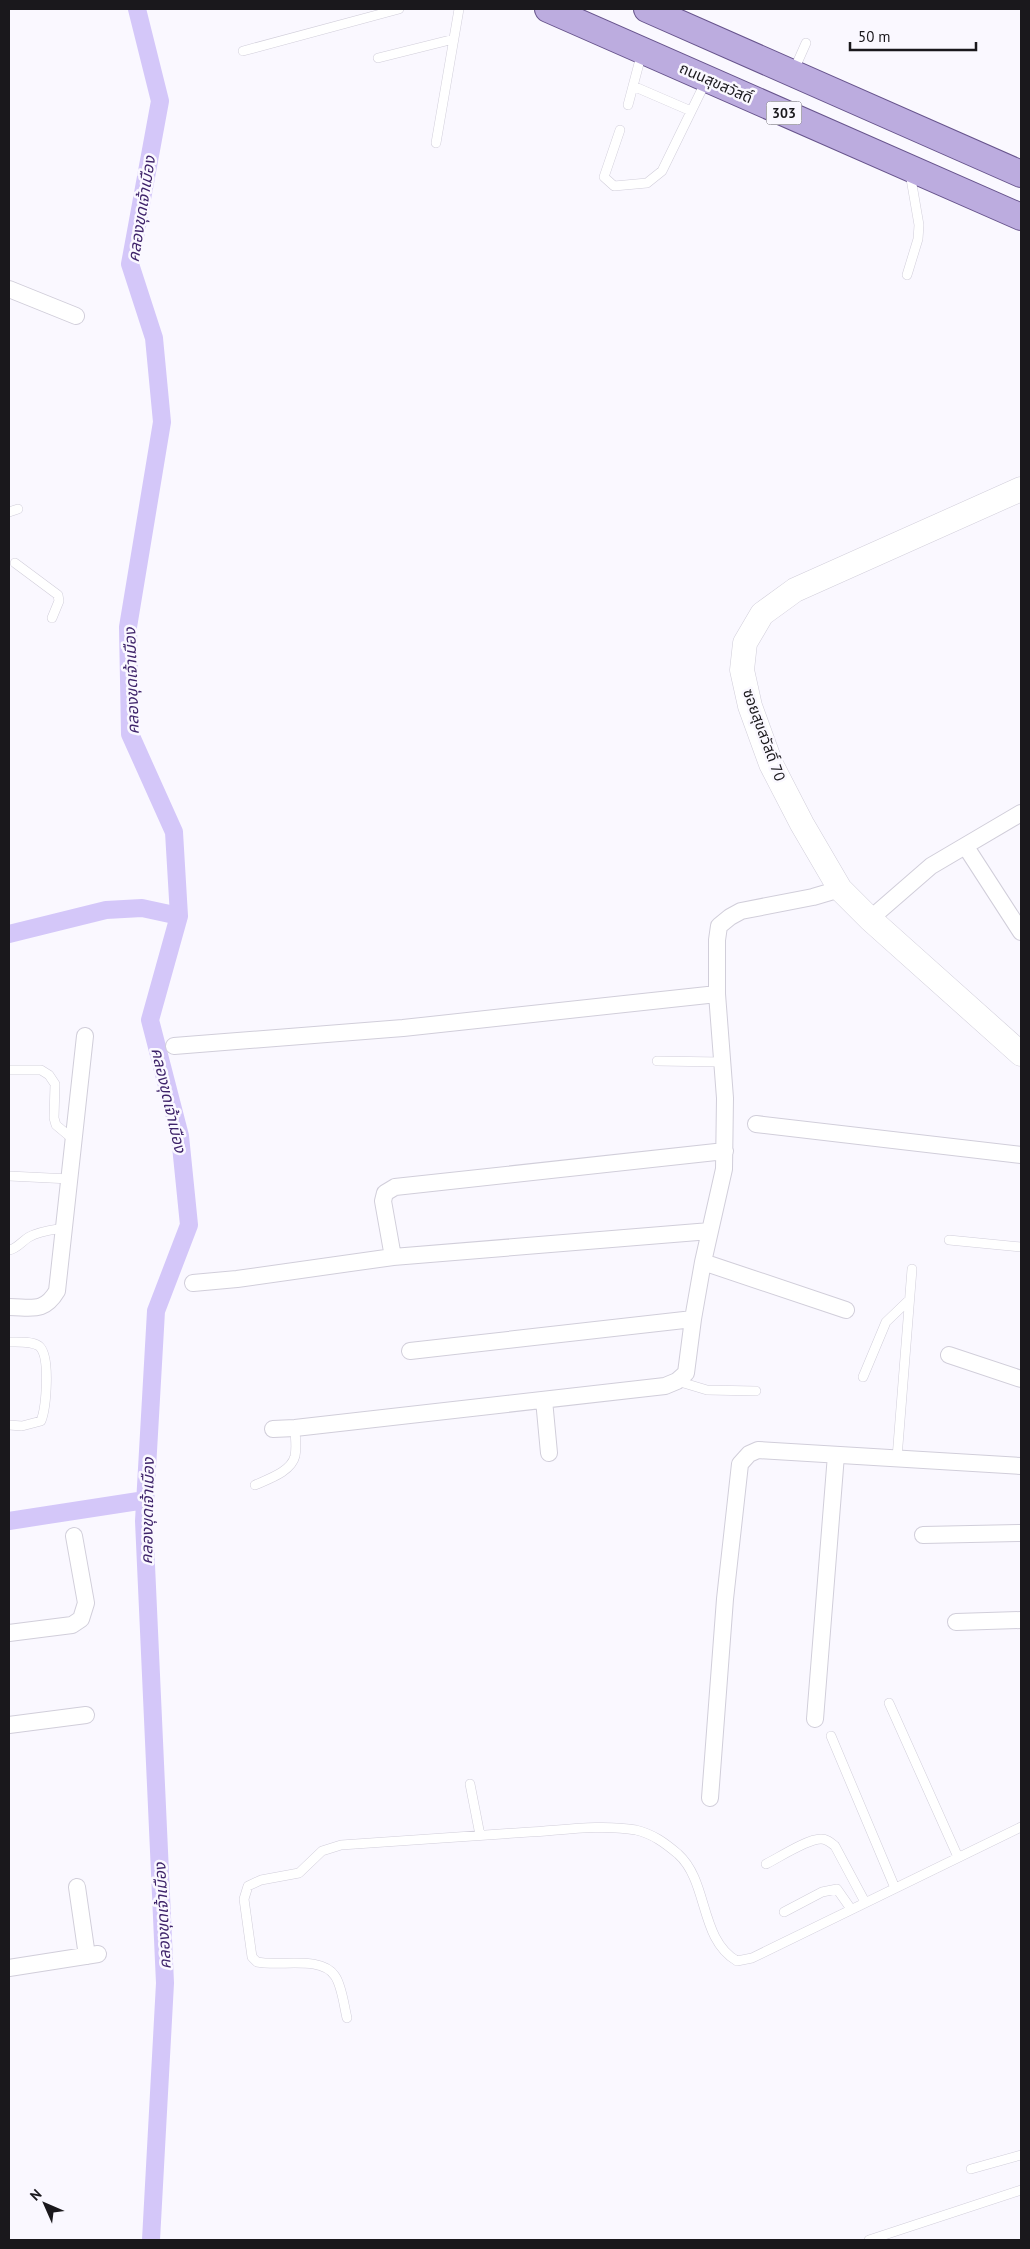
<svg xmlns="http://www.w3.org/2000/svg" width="1030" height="2249" font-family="'PT Sans','Noto Sans Thai',sans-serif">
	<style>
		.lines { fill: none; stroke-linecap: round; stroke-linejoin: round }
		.canal { stroke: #d4c7f9; stroke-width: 18 }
		.lane-casing { stroke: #d1ceda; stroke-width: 10 }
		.street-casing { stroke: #d1ceda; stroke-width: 18 }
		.secondary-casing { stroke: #d1ceda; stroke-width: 25 }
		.primary-casing { stroke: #67548c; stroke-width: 28 }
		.lane { stroke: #fff; stroke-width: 9 }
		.street { stroke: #fff; stroke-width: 16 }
		.secondary { stroke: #fff; stroke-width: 24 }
		.primary { stroke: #bcacdf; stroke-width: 26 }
		.labels { text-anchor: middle; stroke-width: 5; stroke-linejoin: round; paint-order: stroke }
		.shield { fill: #faf8ff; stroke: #5d5b60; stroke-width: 1 }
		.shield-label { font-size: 14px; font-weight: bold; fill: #1a181c }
		.street-label { font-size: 15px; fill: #1a181c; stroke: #faf8ff }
		.water-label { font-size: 16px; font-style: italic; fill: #3e236a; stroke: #faf8ff }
	</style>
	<rect width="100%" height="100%" fill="#faf8ff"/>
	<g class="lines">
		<path class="canal" d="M 137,9 L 160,101 L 130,264 L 154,338 L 162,422 L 128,627 L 130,734 L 174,832 L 179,916 L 150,1020 L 180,1136 L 189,1225 L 156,1311 L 144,1521 L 165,1983 L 151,2240
			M 9,934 L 106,910 L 142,908 L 179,916
			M 9,1521 L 145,1500"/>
		<g class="lane-casing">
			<path id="lane" d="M 243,51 L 399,9
				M 378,58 L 454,39
				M 794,70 L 806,43
				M 633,86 L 691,111
				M 628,105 L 642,52
				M 620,130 L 604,177 L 614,186 L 647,183 L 662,171 L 706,81
				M 436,143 L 459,9
				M 907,275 L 918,239 L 919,225 L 910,173
				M 9,512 L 18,509
				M 15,563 L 58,595 L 59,601 L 52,618
				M 657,1061 L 722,1062
				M 9,1070 L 41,1070 L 49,1075 L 55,1084 L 54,1118 L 56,1125 L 74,1140
				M 9,1176 L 70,1179
				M 949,1240 L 1021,1247
				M 9,1250 C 17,1249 22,1241 29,1237 C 40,1231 52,1230 64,1228
				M 9,1342 C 18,1342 31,1341 39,1346 C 51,1356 46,1408 41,1421 L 22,1426 L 9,1425
				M 863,1377 L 886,1322 L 909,1300
				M 677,1381 L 707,1390 L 756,1391
				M 897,1458 L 912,1269
				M 255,1485 C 268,1479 291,1472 295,1456 C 297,1447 295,1436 295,1428
				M 889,1703 L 958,1857
				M 831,1736 L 895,1888
				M 470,1784 L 480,1835
				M 766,1864 C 780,1857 807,1839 821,1839 C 827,1839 830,1842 835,1846 L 865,1902
				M 784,1912 L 822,1892 L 837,1889 L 851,1909
				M 347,2018 C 344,2006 342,1986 335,1976 C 321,1955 280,1967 257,1962 L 252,1957 L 244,1899 L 248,1886 L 261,1880 L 299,1873 L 322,1851 L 341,1845 C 404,1841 467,1836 530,1832 C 563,1830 603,1824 636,1830 C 653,1834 665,1843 678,1854 C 709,1882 699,1939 737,1961 L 752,1958 L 1021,1827
				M 971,2169 L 1021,2155
				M 869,2240 L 1021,2190"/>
		</g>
		<g class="street-casing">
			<path id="street" d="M 9,289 L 76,316
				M 966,847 L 1021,932
				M 870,919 L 931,866 L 1021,813
				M 174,1046 L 403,1028 L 717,994
				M 756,1124 L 1021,1155
				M 393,1257 L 383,1201 L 385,1193 L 395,1187 L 725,1151
				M 703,1262 L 846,1310
				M 193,1283 L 237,1279 L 393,1257 L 710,1231
				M 9,1307 C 32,1307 44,1313 57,1291 L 85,1036
				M 410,1351 L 693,1319 L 703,1262 L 724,1169 L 725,1098 L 717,994 L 717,940 L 719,926 L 730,917 L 741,911 L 813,897 L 840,889
				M 949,1355 L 1021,1379
				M 544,1400 L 549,1453
				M 273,1429 L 295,1428 L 665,1386 L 677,1381 L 686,1373 L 693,1319
				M 923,1535 L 1021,1533
				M 956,1622 L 1021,1620
				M 9,1633 L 72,1625 L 81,1619 L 86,1603 L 74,1536
				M 815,1719 L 836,1455
				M 9,1725 L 86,1715
				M 710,1798 L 725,1599 L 740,1464 L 749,1454 L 758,1450 L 1021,1466
				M 77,1887 L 87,1956
				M 9,1968 L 98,1954"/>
		</g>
		<g class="secondary-casing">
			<path id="secondary" d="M 1021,489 L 795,590 L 762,614 L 745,643 L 742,670 L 750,706 L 771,764 L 802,824 L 840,889 L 870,919 L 1021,1054"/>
		</g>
		<g class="primary-casing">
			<path id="primary" d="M 548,9 L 1021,217
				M 647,9 L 1021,174"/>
		</g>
		<use href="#lane" class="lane"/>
		<use href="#street" class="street"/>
		<use href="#secondary" class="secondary"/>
		<use href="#primary" class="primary"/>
	</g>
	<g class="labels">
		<rect class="shield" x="766.5" y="101.5" width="35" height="23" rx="4"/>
		<g class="shield-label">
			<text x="784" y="118">303</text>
		</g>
		<g class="street-label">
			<text transform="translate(716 83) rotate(24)" y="5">ถนนสุขสวัสดิ์</text>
			<text transform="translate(764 735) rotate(70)" y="5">ซอยสุขสวัสดิ์ 70</text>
		</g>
		<g class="water-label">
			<text transform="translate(141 209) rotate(-81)" y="6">คลองขุดเจ้าเมือง</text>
			<text transform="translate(131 681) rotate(-92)" y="6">คลองขุดเจ้าเมือง</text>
			<text transform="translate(169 1100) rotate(77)" y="6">คลองขุดเจ้าเมือง</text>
			<text transform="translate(147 1511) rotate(-89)" y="6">คลองขุดเจ้าเมือง</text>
			<text transform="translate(162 1916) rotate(-93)" y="6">คลองขุดเจ้าเมือง</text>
		</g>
	</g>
	<rect width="1030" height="2249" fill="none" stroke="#1a181c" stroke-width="20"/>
	<g transform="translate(45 2204) rotate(315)" stroke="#faf8ff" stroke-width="4" paint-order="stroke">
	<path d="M0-4L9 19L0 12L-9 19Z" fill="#1a181c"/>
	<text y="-8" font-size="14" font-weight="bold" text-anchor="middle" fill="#1a181c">N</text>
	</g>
	<path d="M850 42v8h126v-8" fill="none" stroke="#1a181c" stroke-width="2.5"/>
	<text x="858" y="42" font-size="15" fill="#1a181c" stroke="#faf8ff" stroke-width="4" paint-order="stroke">50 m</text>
</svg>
